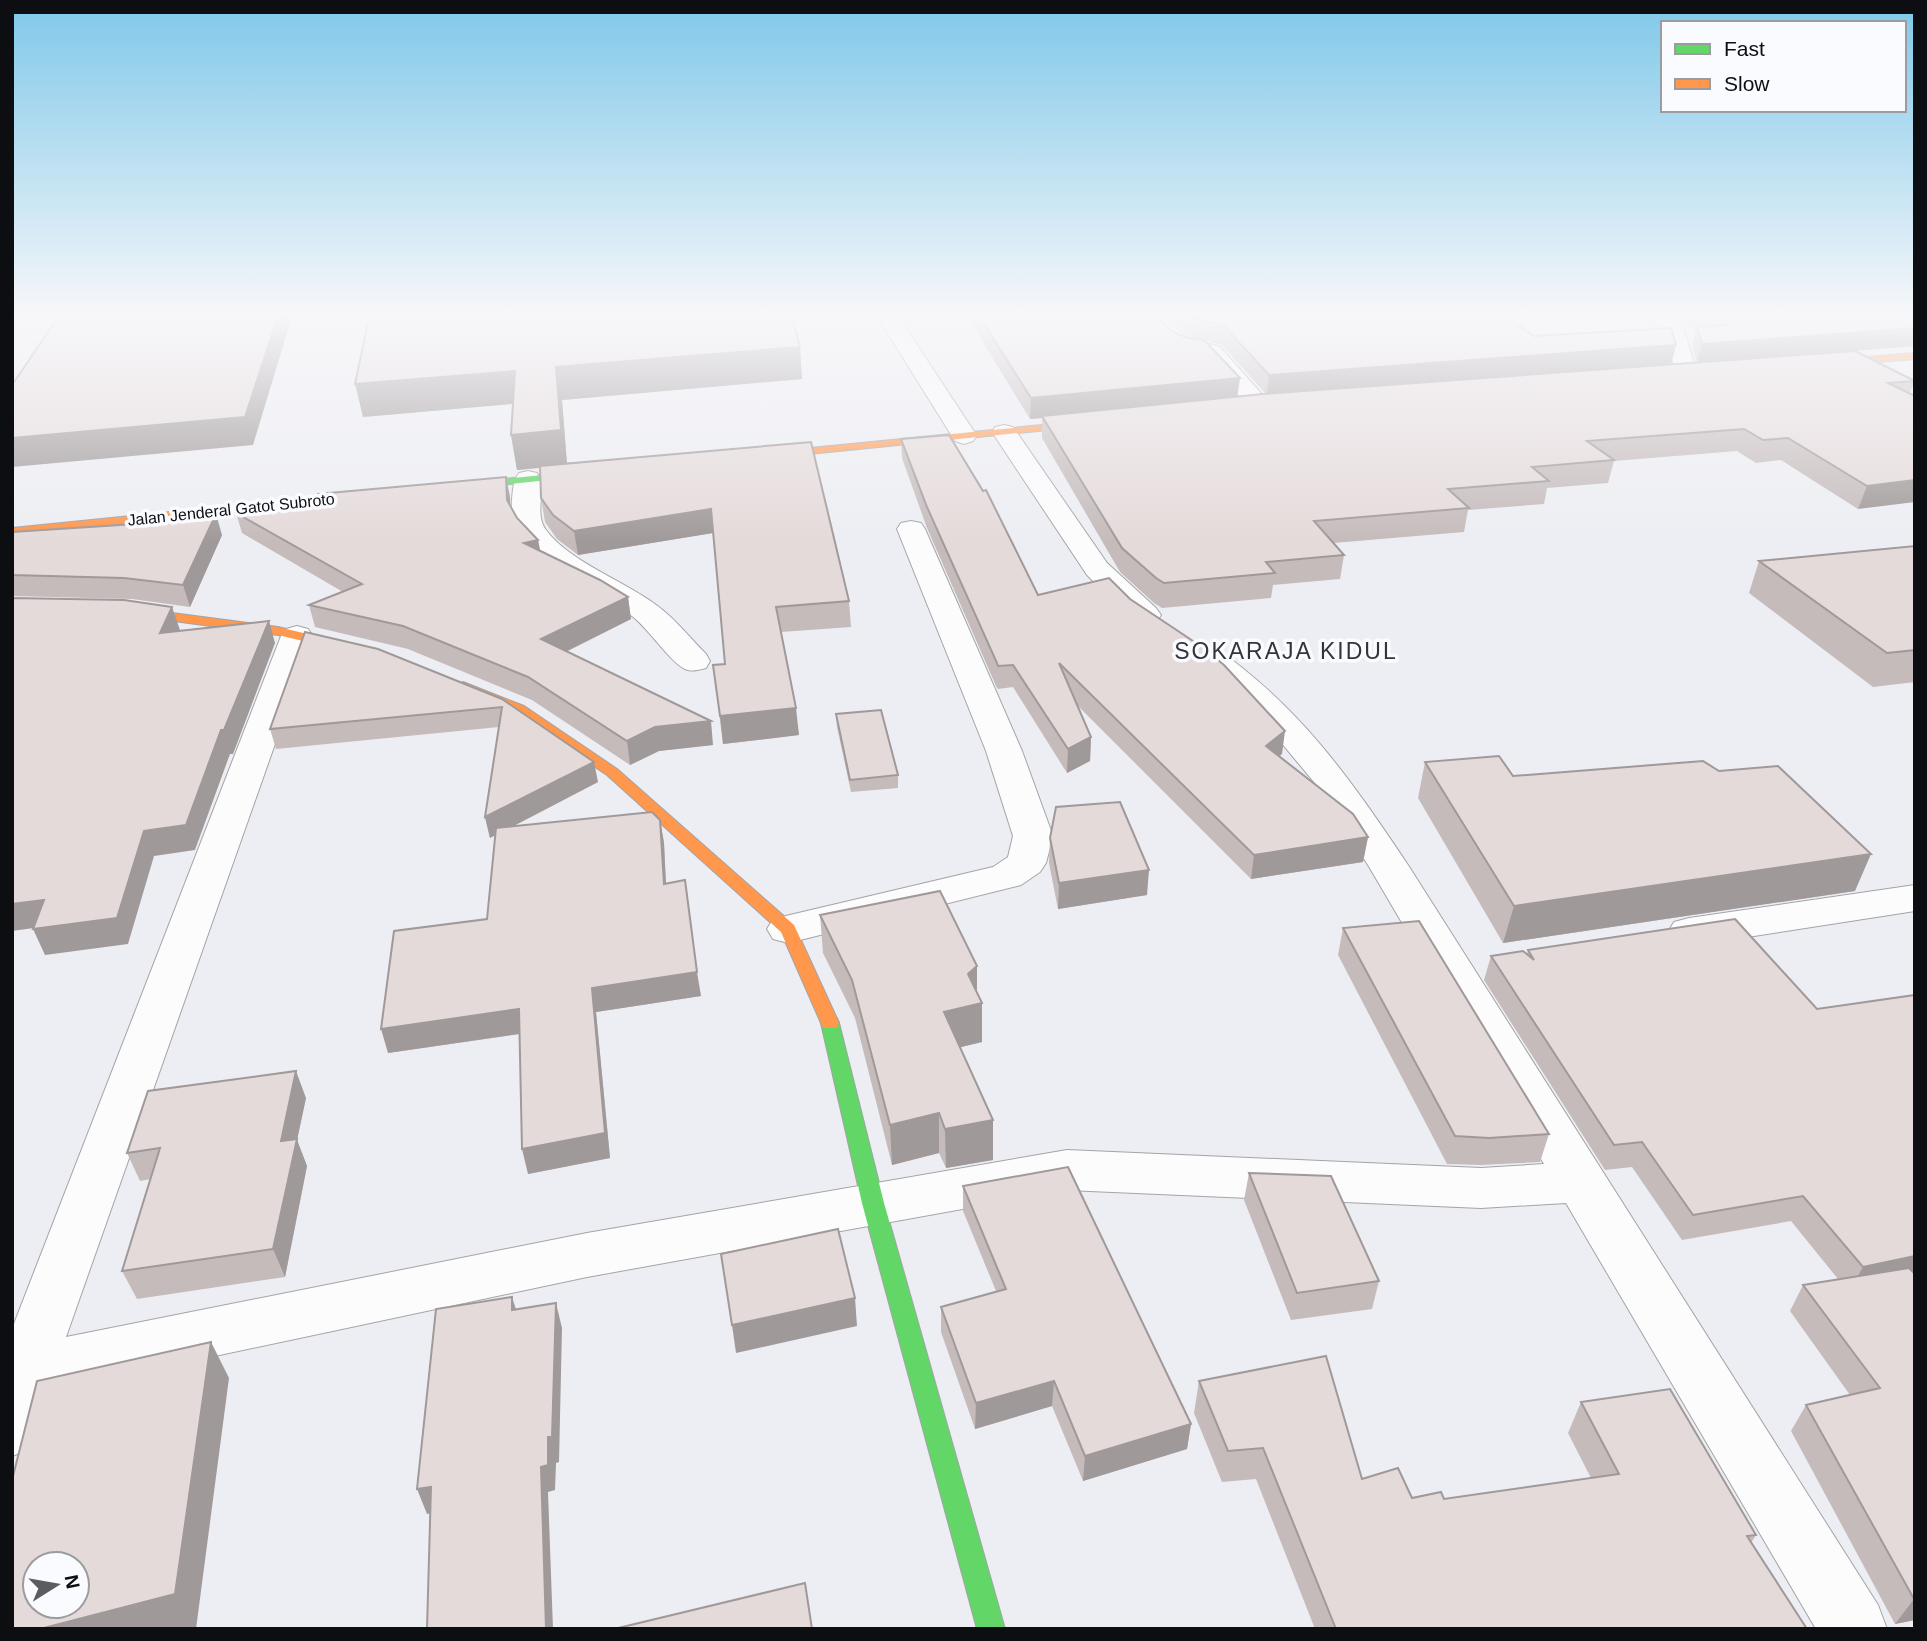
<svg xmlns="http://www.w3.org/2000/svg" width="1927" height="1641" font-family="Arial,sans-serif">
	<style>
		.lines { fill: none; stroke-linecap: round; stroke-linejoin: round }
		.street-casing { stroke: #a3a4a7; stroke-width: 2 }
		.fast-casing { stroke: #a3a4a7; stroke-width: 2 }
		.slow-casing { stroke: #a3a4a7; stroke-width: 2 }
		.street { fill: #fcfcfd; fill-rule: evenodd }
		.fast { fill: #63d668; fill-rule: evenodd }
		.slow { fill: #ff974d; fill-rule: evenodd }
		.wall { fill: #c5bbbb }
		.shaded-wall { fill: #a09999 }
		.building { fill: #e5dada; stroke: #a09999; stroke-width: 2; fill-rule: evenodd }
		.labels { text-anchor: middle; stroke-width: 7; stroke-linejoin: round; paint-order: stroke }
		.far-street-label { font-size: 16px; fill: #0d0e11; stroke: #fafbfe }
		.quarter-label { font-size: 23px; letter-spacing: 2px; fill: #34353c; stroke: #fafbfe }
	</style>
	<rect width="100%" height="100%" fill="#edeef3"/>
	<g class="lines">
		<g class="street-casing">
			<path id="street" d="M 875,313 L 896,313 L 977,436 L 973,441 L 964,444 L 955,441 Z
				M 1134,313 L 1157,313 L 1188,338 L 1220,347 L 1268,401 L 1272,406 L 1268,411 L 1260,413 L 1252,411 L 1205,358 L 1184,354 L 1172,348 Z
				M 1647,313 L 1669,313 L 1684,330 L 1697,373 L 1694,378 L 1678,378 L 1663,332 Z
				M 1004,425 L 1013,427 L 1107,563 L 1156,608 L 1161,615 L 1156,622 L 1145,624 L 1134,622 L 1087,575 L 992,432 L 995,427 Z
				M 528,471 L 537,473 C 548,489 533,512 546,530 C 568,560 621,580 652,602 C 673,616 688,636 706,654 L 710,661 L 706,668 C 698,670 692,672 685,669 C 671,663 648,628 632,616 C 593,588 506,557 512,499 C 513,490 513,481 519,473 Z
				M 911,521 L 921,523 L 925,529 L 1022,751 L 1053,836 L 1046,863 L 1040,872 L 1021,885 L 788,943 L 773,939 L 767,929 L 773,919 L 993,867 L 1008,857 L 1013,836 L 986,751 L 897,529 L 901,523 Z
				M 297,626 L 308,629 L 313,636 L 66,1337 L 587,1233 L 1067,1150 L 1481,1168 L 1544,1164 L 1368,865 L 1314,782 L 1269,728 L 1245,703 L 1186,658 L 1182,651 L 1186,644 L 1198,641 L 1210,644 C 1299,705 1349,777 1408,865 L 1878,1605 L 1887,1629 L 1816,1629 L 1566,1203 L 1481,1208 L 1067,1190 L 587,1277 L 50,1391 L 42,1429 L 33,1448 L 12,1456 L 12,1329 L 281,636 L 286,629 Z
				M 1915,885 L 1915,911 L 1689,946 L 1674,942 L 1668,932 L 1674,922 L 1689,918 Z"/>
		</g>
		<g class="fast-casing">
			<path id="fast" d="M 592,470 L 597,473 L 596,475 L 453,490 L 448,487 L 453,484 Z
				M 830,1017 L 837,1018 L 839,1023 L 884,1203 L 1005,1629 L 977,1629 L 862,1203 L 821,1023 L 823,1018 Z"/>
		</g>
		<g class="slow-casing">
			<path id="slow" d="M 1915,353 L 1915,359 L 1819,367 L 1814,364 L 1819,361 Z
				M 1093,420 L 1098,423 L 1097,425 L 759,459 L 754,456 L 759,453 Z
				M 369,492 L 373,493 L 373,497 L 12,535 L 12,528 Z
				M 126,607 L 278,627 L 358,646 L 360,649 L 353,653 L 278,635 L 121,614 L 121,608 Z
				M 463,682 L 524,706 L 617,769 L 794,925 L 839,1023 L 837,1028 L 823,1028 L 821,1023 L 781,932 L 607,775 L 514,712 L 458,689 L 456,686 Z"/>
		</g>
		<use href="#street" class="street"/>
		<use href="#fast" class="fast"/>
		<use href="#slow" class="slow"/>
	</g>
	<path class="wall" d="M 965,313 L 1152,313 L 1238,397 L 1266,394 L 1222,345 L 1189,336 L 1162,313 L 1499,313 L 1534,336 L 1671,364 L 1697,362 L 1692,346 L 1696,329 L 1678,320 L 1673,313 L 1915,313 L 1915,346 L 1855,351 L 1915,381 L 1858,509 L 1781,460 L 1756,463 L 1737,451 L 1614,461 L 1608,483 L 1547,488 L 1544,504 L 1468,510 L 1464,532 L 1333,543 L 1344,555 L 1340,579 L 1273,585 L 1271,598 L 1162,608 L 1154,603 L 1120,572 L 1042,438 L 1042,418 L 1030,419 Z
		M 800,347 L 802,379 L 562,400 L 567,463 L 811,442 L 849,601 L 851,627 L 781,632 L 799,735 L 723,744 L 713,665 L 725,664 L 713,533 L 578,555 L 557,539 L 545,522 L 541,498 L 540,468 L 517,470 L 511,435 L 513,404 L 363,417 Z
		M 901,439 L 1038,595 L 1282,754 L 1279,756 L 1368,837 L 1363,862 L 1251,879 L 1077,705 L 1091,737 L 1090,761 L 1067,773 L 1013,687 L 998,689 L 996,686 L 927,528 L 902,458 Z
		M 506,477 L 510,505 L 517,518 L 538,540 L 540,550 L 628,597 L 631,619 L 566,652 L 713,745 L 659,751 L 630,765 L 532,700 L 408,649 L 315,627 L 309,605 L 343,592 L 242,533 L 236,513 L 316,507 Z
		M 12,532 L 222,535 L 190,607 L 132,599 L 12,596 Z
		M 1915,546 L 1915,682 L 1873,687 L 1749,593 L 1759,561 Z
		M 502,699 L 598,782 L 512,827 L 660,820 L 664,843 L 666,883 L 701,996 L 596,1012 L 610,1158 L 528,1174 L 520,1034 L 388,1053 L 487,919 L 495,835 L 490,838 L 485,817 L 499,727 L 276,749 L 270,729 Z
		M 836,714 L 898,775 L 898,788 L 851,792 L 837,727 Z
		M 1425,762 L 1513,776 L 1855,891 L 1503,943 L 1418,798 Z
		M 1050,838 L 1147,895 L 1058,909 L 1049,863 Z
		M 820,915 L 977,992 L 982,1042 L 960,1047 L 993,1120 L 993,1160 L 946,1168 L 939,1153 L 892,1165 L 855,1018 L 823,953 Z
		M 1343,928 L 1549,1134 L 1540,1162 L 1481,1165 L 1447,1164 L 1338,955 Z
		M 1528,950 L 1817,1009 L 1915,995 L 1915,1620 L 1895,1624 L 1791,1431 L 1806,1405 L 1850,1395 L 1790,1311 L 1803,1285 L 1838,1279 L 1791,1221 L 1682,1240 L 1632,1167 L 1605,1170 L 1484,980 L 1491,956 L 1527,954 Z
		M 306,1098 L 297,1140 L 307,1166 L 285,1277 L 137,1299 L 122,1271 L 151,1179 L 140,1181 L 127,1153 Z
		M 1249,1173 L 1379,1281 L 1372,1309 L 1291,1320 L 1244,1200 Z
		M 963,1186 L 1191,1424 L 1187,1449 L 1083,1481 L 1052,1406 L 975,1429 L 941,1332 L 941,1307 L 996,1291 L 963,1211 Z
		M 1199,1381 L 1362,1479 L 1412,1498 L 1444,1499 L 1591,1478 L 1568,1433 L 1581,1402 L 1756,1535 L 1751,1543 L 1807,1629 L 1315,1629 L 1256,1479 L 1222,1482 L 1194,1413 Z"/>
	<path class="shaded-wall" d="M 279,313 L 293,313 L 253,445 L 12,467 L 12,438 Z
		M 1915,328 L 1915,346 L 1697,363 L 1702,344 Z
		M 1676,345 L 1671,365 L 1267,396 L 1269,375 Z
		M 800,347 L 802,379 L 562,400 L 567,465 L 517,470 L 511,435 L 556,367 Z
		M 515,371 L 521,403 L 363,417 L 355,384 Z
		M 1240,378 L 1237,399 L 1042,416 L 1042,418 L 1030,419 L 1031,398 Z
		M 506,477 L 510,497 L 511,520 L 507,500 Z
		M 1915,480 L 1915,502 L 1858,509 L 1867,486 Z
		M 711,509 L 713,533 L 578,555 L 574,531 Z
		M 216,514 L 222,535 L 190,607 L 183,585 Z
		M 538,540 L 542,561 L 524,543 Z
		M 628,597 L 631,619 L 545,662 L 541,639 Z
		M 172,607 L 180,630 L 168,656 L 160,633 Z
		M 269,621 L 275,643 L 233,754 L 230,754 L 195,850 L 154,856 L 128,944 L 45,955 L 33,929 L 144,831 L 221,730 Z
		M 796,708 L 799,735 L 723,744 L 720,716 Z
		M 711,721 L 713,745 L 659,751 L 630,765 L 627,741 L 655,727 Z
		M 1285,731 L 1282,754 L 1263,770 L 1266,746 Z
		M 1091,737 L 1090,761 L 1067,773 L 1068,749 Z
		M 594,762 L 598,782 L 490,838 L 485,817 Z
		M 660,820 L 664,843 L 667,907 L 664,884 Z
		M 1368,837 L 1363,862 L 1251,879 L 1254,855 Z
		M 1871,854 L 1855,891 L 1503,943 L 1514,906 Z
		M 1149,870 L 1147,895 L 1058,909 L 1059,883 Z
		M 44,900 L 56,925 L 12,931 L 12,904 Z
		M 977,966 L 977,1004 L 982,1003 L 982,1042 L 945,1051 L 944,1012 L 968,974 Z
		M 697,972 L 701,996 L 596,1012 L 610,1158 L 528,1174 L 522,1149 L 592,988 Z
		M 519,1009 L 525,1033 L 388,1053 L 381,1029 Z
		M 296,1071 L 306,1098 L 297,1140 L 307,1166 L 285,1277 L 273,1249 L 281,1141 Z
		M 939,1113 L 939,1153 L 892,1165 L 890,1125 Z
		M 993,1120 L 993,1160 L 946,1168 L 945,1129 Z
		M 1915,1256 L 1915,1278 L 1849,1292 L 1863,1267 Z
		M 512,1297 L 520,1322 L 512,1310 Z
		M 855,1298 L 857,1326 L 736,1353 L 732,1325 Z
		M 556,1303 L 562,1328 L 559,1462 L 556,1463 L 555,1490 L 548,1492 L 553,1629 L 546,1629 L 541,1467 L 548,1437 Z
		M 211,1342 L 229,1378 L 196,1629 L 40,1629 Z
		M 1054,1381 L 1052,1406 L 975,1429 L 976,1403 Z
		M 1191,1424 L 1187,1449 L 1083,1481 L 1085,1456 Z
		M 431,1487 L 440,1512 L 427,1514 L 417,1489 Z
		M 1914,1599 L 1915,1620 L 1895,1624 Z"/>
	<path class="building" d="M 61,313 L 279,313 L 245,417 L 12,438 L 12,385 Z
		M 370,313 L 791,313 L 800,347 L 556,367 L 561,430 L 511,435 L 515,371 L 355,384 Z
		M 977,313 L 1153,313 L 1172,331 L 1185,337 L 1205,341 L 1240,378 L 1031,398 Z
		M 1187,313 L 1499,313 L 1534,336 L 1671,328 L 1676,345 L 1269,375 L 1224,326 L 1191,317 Z
		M 1706,313 L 1915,313 L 1915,328 L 1702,344 L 1697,327 L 1727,325 Z
		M 1855,351 L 1915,381 L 1888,383 L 1915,396 L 1915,480 L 1867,486 L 1788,438 L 1763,440 L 1744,429 L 1587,441 L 1614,460 L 1532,467 L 1549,481 L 1448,489 L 1469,508 L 1314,521 L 1344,555 L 1266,562 L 1275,573 L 1164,583 L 1156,578 L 1122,548 L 1042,416 L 1263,394 Z
		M 949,435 L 983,491 L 986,490 L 1038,595 L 1109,578 L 1130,599 L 1202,647 L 1224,665 L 1285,731 L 1266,746 L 1353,814 L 1368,837 L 1254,855 L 1059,663 L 1091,737 L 1068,749 L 1013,665 L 998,666 L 997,663 L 927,507 L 901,439 Z
		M 811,442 L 849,601 L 776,607 L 796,708 L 720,716 L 713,665 L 725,664 L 711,509 L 574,531 L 553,515 L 541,498 L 540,466 Z
		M 506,477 L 507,500 L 517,518 L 538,540 L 524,543 L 600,580 L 628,597 L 541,639 L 711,721 L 655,727 L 627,741 L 528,677 L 403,626 L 309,605 L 362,584 L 236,513 L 316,507 L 318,494 Z
		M 216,514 L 183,585 L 124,578 L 12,575 L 12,532 L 151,523 L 152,520 Z
		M 1915,546 L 1915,650 L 1887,653 L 1759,561 Z
		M 12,598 L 124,600 L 172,607 L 160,633 L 269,621 L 224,730 L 221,730 L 186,825 L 144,831 L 117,918 L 33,929 L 44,900 L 12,904 Z
		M 305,632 L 378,649 L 502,699 L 594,762 L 485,817 L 502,707 L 270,729 Z
		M 881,710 L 898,775 L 850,780 L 836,714 Z
		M 1499,756 L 1513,776 L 1703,761 L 1719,771 L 1778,766 L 1871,854 L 1514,906 L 1425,762 Z
		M 1120,802 L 1149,870 L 1059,883 L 1050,838 L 1056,807 Z
		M 652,812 L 660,820 L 664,884 L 685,880 L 697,972 L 592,988 L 605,1133 L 522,1149 L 519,1009 L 381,1029 L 394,931 L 487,919 L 496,828 Z
		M 940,891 L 977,966 L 968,974 L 982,1003 L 944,1012 L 993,1120 L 945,1129 L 939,1113 L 890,1125 L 852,980 L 820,915 Z
		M 1735,919 L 1817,1009 L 1915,995 L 1915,1256 L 1863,1267 L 1803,1196 L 1693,1215 L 1642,1142 L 1614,1145 L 1491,956 L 1523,951 L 1534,960 L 1528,950 Z
		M 1419,921 L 1549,1134 L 1489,1138 L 1455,1136 L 1343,928 Z
		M 296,1071 L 281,1141 L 297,1139 L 273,1249 L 122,1271 L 160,1148 L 127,1153 L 148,1091 Z
		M 1068,1167 L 1191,1424 L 1085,1456 L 1054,1381 L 976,1403 L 941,1307 L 1006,1289 L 963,1186 Z
		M 1249,1173 L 1331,1176 L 1379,1281 L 1297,1293 Z
		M 838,1229 L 855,1298 L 732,1325 L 721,1254 Z
		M 1909,1268 L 1915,1274 L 1914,1599 L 1806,1405 L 1880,1388 L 1803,1285 Z
		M 512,1297 L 512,1310 L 556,1303 L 552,1437 L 548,1437 L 548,1465 L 541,1467 L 546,1629 L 427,1629 L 431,1487 L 417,1489 L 436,1309 Z
		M 211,1342 L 175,1594 L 40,1629 L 12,1629 L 12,1480 L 37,1381 ZM 35,1564 L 77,1564 L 77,1606 L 35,1606 Z
		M 1326,1356 L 1362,1479 L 1398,1468 L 1412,1498 L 1441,1492 L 1444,1499 L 1619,1474 L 1581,1402 L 1670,1389 L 1756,1535 L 1747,1536 L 1807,1629 L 1336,1629 L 1263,1448 L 1228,1451 L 1199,1381 Z
		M 805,1583 L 812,1629 L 614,1629 Z"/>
	<linearGradient id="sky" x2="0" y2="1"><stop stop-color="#7fc8e9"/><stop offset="0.58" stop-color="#f7f7fa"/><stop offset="1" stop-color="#f7f7fa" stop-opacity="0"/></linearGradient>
	<rect width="1927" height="543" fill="url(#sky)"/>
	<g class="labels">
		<g class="far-street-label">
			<text transform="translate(231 509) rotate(-6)" y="6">Jalan Jenderal Gatot Subroto</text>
		</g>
		<g class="quarter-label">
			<text x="1286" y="659">SOKARAJA KIDUL</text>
		</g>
	</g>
	<rect width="1927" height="1641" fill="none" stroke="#0d0e11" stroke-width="28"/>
	<rect x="1661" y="21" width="245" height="91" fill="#fafbfe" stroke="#9b9c9f" stroke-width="2"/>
	<rect x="1675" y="44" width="35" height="10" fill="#63d668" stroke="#9b9c9f" stroke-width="2"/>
	<text x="1724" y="56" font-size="21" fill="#0d0e11">Fast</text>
	<rect x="1675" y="79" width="35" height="10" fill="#ff974d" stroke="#9b9c9f" stroke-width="2"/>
	<text x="1724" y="91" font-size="21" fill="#0d0e11">Slow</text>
	<g transform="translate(56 1585) rotate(79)"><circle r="33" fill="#fafbfe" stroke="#9b9c9f" stroke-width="2"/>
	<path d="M0-5L12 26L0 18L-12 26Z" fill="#5b5c60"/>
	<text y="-10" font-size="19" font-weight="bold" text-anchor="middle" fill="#0d0e11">N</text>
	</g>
</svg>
